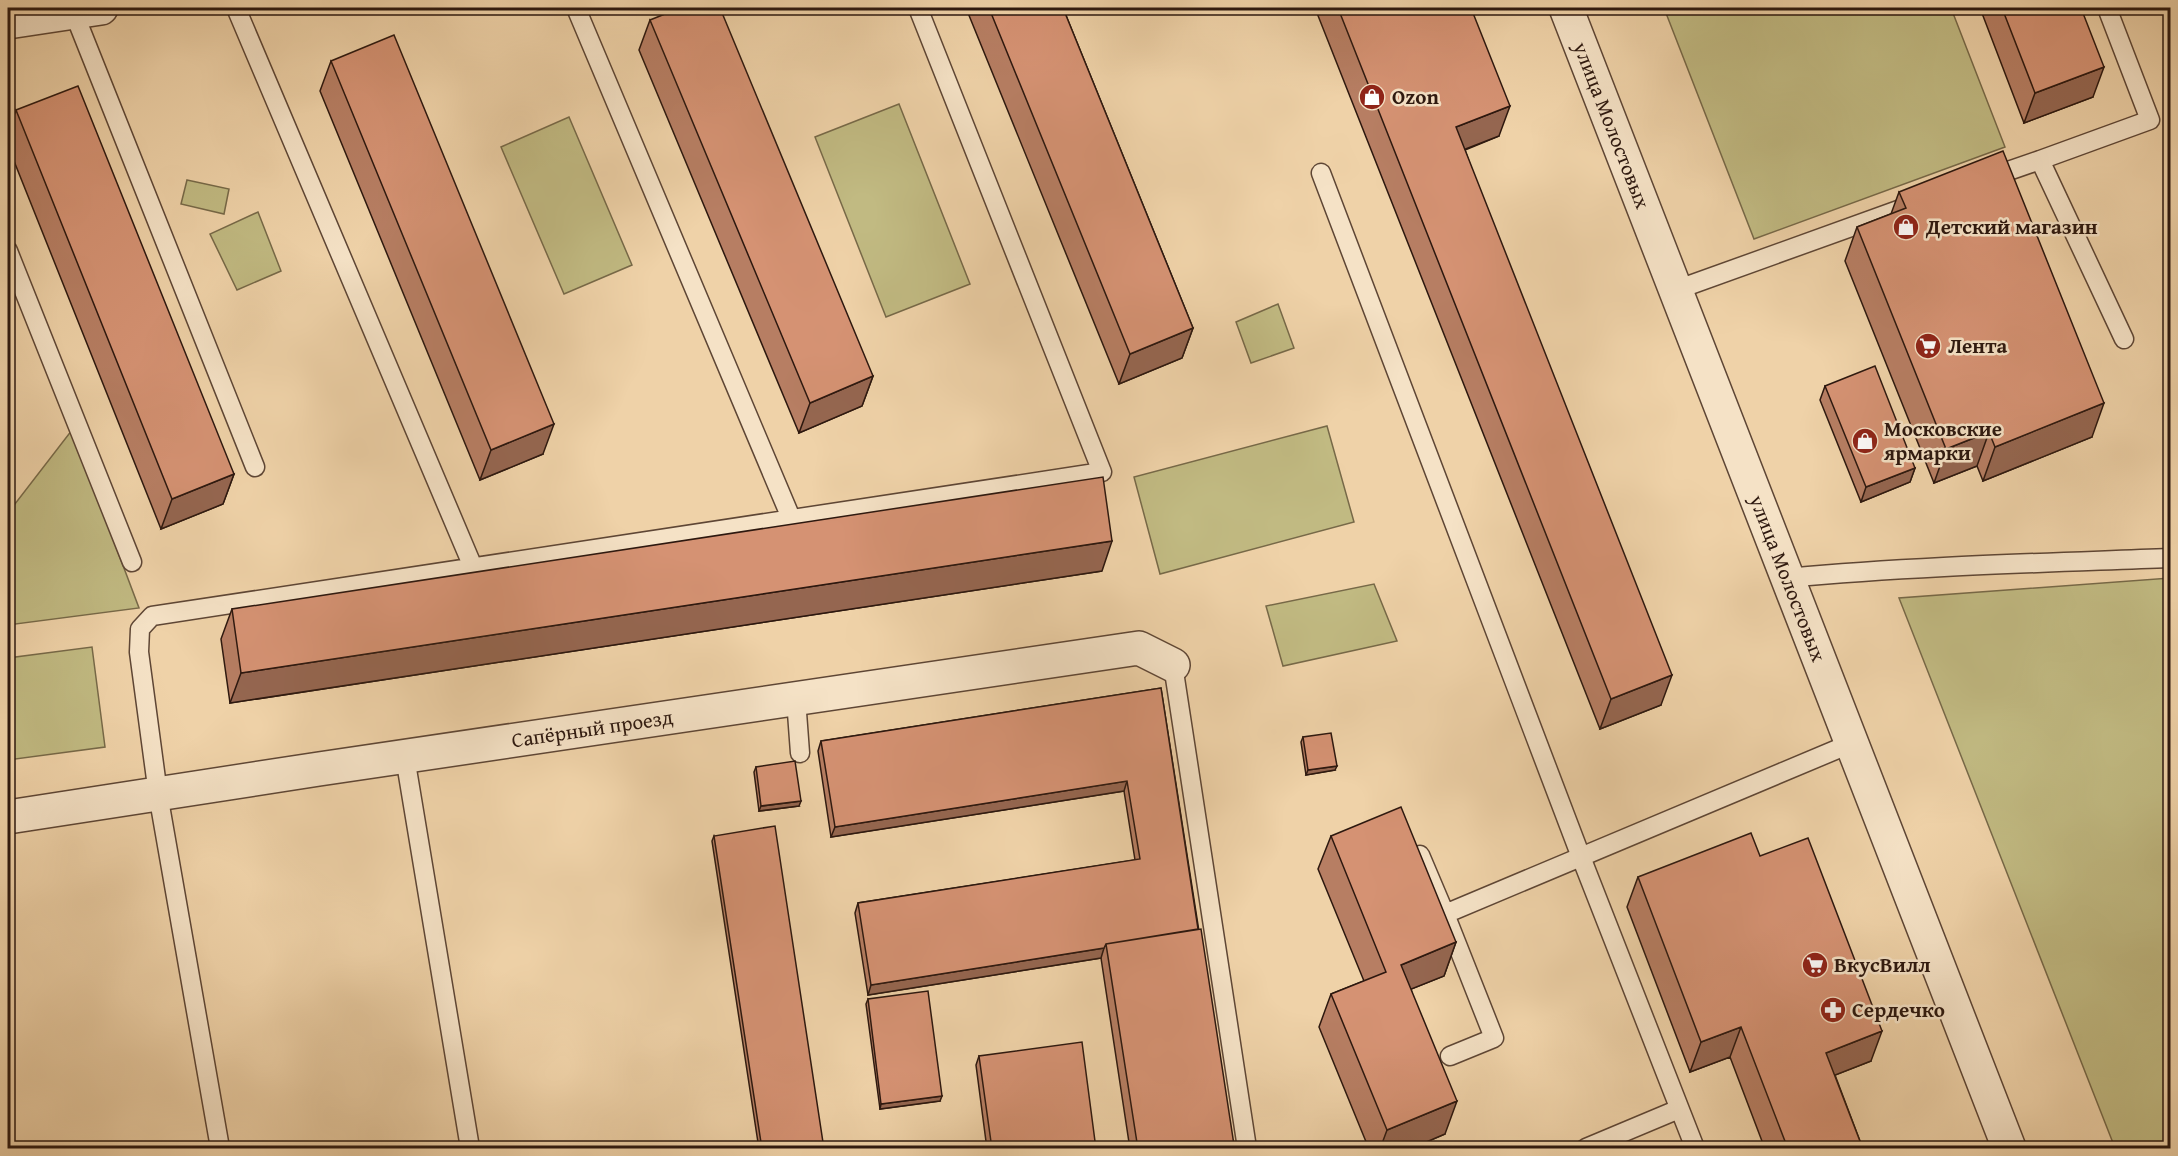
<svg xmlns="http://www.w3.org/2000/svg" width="2178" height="1156" font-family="'Gentium Book Plus',serif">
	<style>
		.green { fill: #c1ba82; stroke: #776948; stroke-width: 1.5 }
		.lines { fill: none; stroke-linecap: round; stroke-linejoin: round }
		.service-casing { stroke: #5e4635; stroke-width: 21 }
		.minor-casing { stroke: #5e4635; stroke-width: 36 }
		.tertiary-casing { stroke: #5e4635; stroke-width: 36 }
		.service { stroke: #f5e2c6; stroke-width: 18 }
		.minor { stroke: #f5e2c6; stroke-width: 33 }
		.tertiary { stroke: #f5e2c6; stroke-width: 33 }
		.wall { fill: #b77e63; stroke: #2d180f; stroke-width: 1.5 }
		.shaded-wall { fill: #956650; stroke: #2d180f; stroke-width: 1.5 }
		.building { fill: #d59273; stroke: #2d180f; stroke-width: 1.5 }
		.labels { text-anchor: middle; stroke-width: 5; stroke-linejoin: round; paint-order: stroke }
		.poi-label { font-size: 21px; font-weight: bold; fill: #2d180f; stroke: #f5e2c6; text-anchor: start }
		.street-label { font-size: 21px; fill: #2d180f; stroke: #f5e2c6 }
	</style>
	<rect width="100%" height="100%" fill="#efd2a8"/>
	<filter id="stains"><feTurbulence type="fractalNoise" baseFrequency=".00333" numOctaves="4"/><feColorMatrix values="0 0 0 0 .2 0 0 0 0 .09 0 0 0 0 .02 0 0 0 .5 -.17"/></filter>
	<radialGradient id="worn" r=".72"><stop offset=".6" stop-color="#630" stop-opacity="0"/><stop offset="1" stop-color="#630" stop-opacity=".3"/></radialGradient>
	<path class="green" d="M 1664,8 L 1951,8 L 2005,147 L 1754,239 Z
		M 899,104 L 970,284 L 886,317 L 815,137 Z
		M 569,117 L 632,265 L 564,294 L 501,147 Z
		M 187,180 L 229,189 L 224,214 L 181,204 Z
		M 258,212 L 281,271 L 237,290 L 210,234 Z
		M 1278,304 L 1294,348 L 1251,363 L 1236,322 Z
		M 1327,426 L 1354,522 L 1160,574 L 1134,477 Z
		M 72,430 L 139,608 L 8,625 L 8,513 Z
		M 2170,578 L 2170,1148 L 2115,1148 L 1899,598 Z
		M 1374,584 L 1397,641 L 1283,666 L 1266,606 Z
		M 92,647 L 105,747 L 8,760 L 8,658 Z"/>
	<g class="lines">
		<g class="service-casing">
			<path id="service" d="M 72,8 L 255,467
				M 236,8 L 473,567
				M 576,8 L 791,518
				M 2040,160 L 2150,120 L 2107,8
				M 1321,173 L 1581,857 L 1695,1148
				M 1988,178 L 2040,160 L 2124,339
				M 8,251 L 132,562
				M 1676,290 L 1915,204
				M 1788,578 C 1915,566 2043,563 2170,558
				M 1173,665 L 1247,1148
				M 796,699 L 800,753
				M 405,757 L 470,1148
				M 1420,855 L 1445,914
				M 1450,1056 L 1494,1038 L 1445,914 L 1852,743
				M 220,1148 L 158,794 L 139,652 L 140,629 L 152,616 L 1102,472 L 918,8
				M 1586,1148 L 1679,1109"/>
		</g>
		<g class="minor-casing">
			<g id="minor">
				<path id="s1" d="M 8,817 L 319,769 L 1139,648 L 1173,665"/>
			</g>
		</g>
		<g class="tertiary-casing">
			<g id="tertiary">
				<path id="s2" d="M 1566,8 L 2009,1148"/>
				<path d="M 8,22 L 101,8"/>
			</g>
		</g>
		<use href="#service" class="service"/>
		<use href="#minor" class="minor"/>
		<use href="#tertiary" class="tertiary"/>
	</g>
	<path class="wall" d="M 966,8 L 1063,8 L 1193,328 L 1182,358 L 1119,384 Z
		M 1315,8 L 1471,8 L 1499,136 L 1465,150 L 1661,705 L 1600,729 Z
		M 1980,8 L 2081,8 L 2093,97 L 2024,123 Z
		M 650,20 L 873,376 L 862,406 L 799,433 L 639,50 Z
		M 331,61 L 543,454 L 480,480 L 320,91 Z
		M 16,110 L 234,474 L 223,504 L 161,529 L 8,146 L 8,133 Z
		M 1899,192 L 2092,437 L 1983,481 L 1977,466 L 1934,483 L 1845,261 L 1857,227 L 1891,214 Z
		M 1825,386 L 1915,468 L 1910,482 L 1861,502 L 1820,400 Z
		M 1102,571 L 230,703 L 221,639 L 232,609 Z
		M 1161,688 L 1233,1149 L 1130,1149 L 1101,958 L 868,995 L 855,913 L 858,903 L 1135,860 L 1124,791 L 831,837 L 818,751 L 821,741 Z
		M 1303,737 L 1335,770 L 1306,775 L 1301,742 Z
		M 756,767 L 799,806 L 759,811 L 754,772 Z
		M 714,836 L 824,1149 L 759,1149 L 712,841 Z
		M 1331,836 L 1456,942 L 1444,976 L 1411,989 L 1445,1134 L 1410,1149 L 1369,1149 L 1319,1027 L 1331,994 L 1364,981 L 1318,869 Z
		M 1760,856 L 1871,1061 L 1835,1075 L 1863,1149 L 1765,1149 L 1730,1057 L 1690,1072 L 1627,907 L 1638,877 Z
		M 868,999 L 940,1101 L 880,1109 L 866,1004 Z
		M 979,1056 L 1096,1149 L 987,1149 L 976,1065 Z"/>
	<path class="shaded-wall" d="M 2104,67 L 2093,97 L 2024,123 L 2035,93 Z
		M 1510,106 L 1499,136 L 1445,157 L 1456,127 Z
		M 1193,328 L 1182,358 L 1119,384 L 1130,354 Z
		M 873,376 L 862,406 L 799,433 L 810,403 Z
		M 2104,403 L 2092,437 L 1983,481 L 1995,447 Z
		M 554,424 L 543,454 L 480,480 L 491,450 Z
		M 1989,432 L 1977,466 L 1934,483 L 1946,449 Z
		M 1915,468 L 1910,482 L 1861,502 L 1866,487 Z
		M 234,474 L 223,504 L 161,529 L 172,499 Z
		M 1112,541 L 1102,571 L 230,703 L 241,673 Z
		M 1672,675 L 1661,705 L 1600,729 L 1611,699 Z
		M 1337,766 L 1335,770 L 1306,775 L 1308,770 Z
		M 1127,781 L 1124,791 L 831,837 L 835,827 Z
		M 801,801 L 799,806 L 759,811 L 761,806 Z
		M 1456,942 L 1444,976 L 1389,998 L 1401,965 Z
		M 1104,948 L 1101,958 L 868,995 L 871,985 Z
		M 1741,1027 L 1730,1057 L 1690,1072 L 1701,1042 Z
		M 1882,1031 L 1871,1061 L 1815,1083 L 1826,1053 Z
		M 942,1096 L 940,1101 L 880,1109 L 881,1104 Z
		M 1457,1101 L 1445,1134 L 1410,1149 L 1380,1149 L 1387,1130 Z
		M 1234,1145 L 1233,1149 L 1211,1149 Z"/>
	<path class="building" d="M 680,8 L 720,8 L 873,376 L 810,403 L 650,20 Z
		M 989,8 L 1063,8 L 1193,328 L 1130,354 Z
		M 1338,8 L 1471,8 L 1510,106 L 1456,127 L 1672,675 L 1611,699 Z
		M 2002,8 L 2081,8 L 2104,67 L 2035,93 Z
		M 394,35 L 554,424 L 491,450 L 331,61 Z
		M 78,86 L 234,474 L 172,499 L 16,110 Z
		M 2003,151 L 2104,403 L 1995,447 L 1989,432 L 1946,449 L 1857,227 L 1906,208 L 1899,192 Z
		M 1875,366 L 1915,468 L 1866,487 L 1825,386 Z
		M 1103,477 L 1112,541 L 241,673 L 232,609 Z
		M 1161,688 L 1198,929 L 1106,944 L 1104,948 L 871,985 L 858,903 L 1140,859 L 1127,781 L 835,827 L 821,741 Z
		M 1331,733 L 1337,766 L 1308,770 L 1303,737 Z
		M 795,761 L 801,801 L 761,806 L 756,767 Z
		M 1401,807 L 1456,942 L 1401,965 L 1457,1101 L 1387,1130 L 1331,994 L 1386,972 L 1331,836 Z
		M 775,826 L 824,1149 L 762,1149 L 714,836 Z
		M 1751,833 L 1760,856 L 1808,838 L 1882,1031 L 1826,1053 L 1863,1149 L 1788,1149 L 1741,1027 L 1701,1042 L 1638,877 Z
		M 1201,929 L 1234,1145 L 1211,1149 L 1138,1149 L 1106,944 Z
		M 928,991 L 942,1096 L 881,1104 L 868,999 Z
		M 1082,1042 L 1096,1149 L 992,1149 L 979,1056 Z"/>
	<defs>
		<g id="shop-disc" transform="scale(1.35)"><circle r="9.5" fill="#8f2418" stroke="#f5e2c6"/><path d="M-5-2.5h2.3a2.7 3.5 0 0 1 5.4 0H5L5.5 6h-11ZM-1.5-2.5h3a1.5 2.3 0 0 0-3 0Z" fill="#fff"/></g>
		<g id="supermarket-disc" transform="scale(1.35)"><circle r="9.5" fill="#8f2418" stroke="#f5e2c6"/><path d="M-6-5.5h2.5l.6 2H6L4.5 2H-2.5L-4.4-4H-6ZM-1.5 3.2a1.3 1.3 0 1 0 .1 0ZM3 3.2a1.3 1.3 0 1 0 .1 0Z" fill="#fff"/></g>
		<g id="pharmacy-disc" transform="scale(1.35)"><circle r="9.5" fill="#8f2418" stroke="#f5e2c6"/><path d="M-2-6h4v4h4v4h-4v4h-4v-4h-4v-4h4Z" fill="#fff"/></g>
	</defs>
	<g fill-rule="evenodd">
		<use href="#shop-disc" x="1372" y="97"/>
		<use href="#shop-disc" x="1906" y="227"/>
		<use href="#supermarket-disc" x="1928" y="346"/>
		<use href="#shop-disc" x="1865" y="441"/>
		<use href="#supermarket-disc" x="1815" y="965"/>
		<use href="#pharmacy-disc" x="1833" y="1010"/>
	</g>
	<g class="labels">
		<g class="poi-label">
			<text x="1392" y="104">Ozon</text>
			<text x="1926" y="234">Детский магазин</text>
			<text x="1948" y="353">Лента</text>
			<text x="1884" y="436">Московские<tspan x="1884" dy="24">ярмарки</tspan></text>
			<text x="1834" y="972">ВкусВилл</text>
			<text x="1852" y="1017">Сердечко</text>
		</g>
		<g class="street-label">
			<text dy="7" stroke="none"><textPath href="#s2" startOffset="126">улица Молостовых</textPath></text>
			<text dy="7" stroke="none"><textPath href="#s2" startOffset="612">улица Молостовых</textPath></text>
			<text dy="7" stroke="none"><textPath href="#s1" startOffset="591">Сапёрный проезд</textPath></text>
		</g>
	</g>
	<rect width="2178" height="1156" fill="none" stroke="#efd2a8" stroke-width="30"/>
	<rect x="9" y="9" width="2160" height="1138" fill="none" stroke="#2d180f" stroke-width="3"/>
	<rect x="15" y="15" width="2148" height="1126" fill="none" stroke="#2d180f" stroke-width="1.5"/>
	<rect width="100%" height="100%" filter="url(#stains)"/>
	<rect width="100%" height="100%" fill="url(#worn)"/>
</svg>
